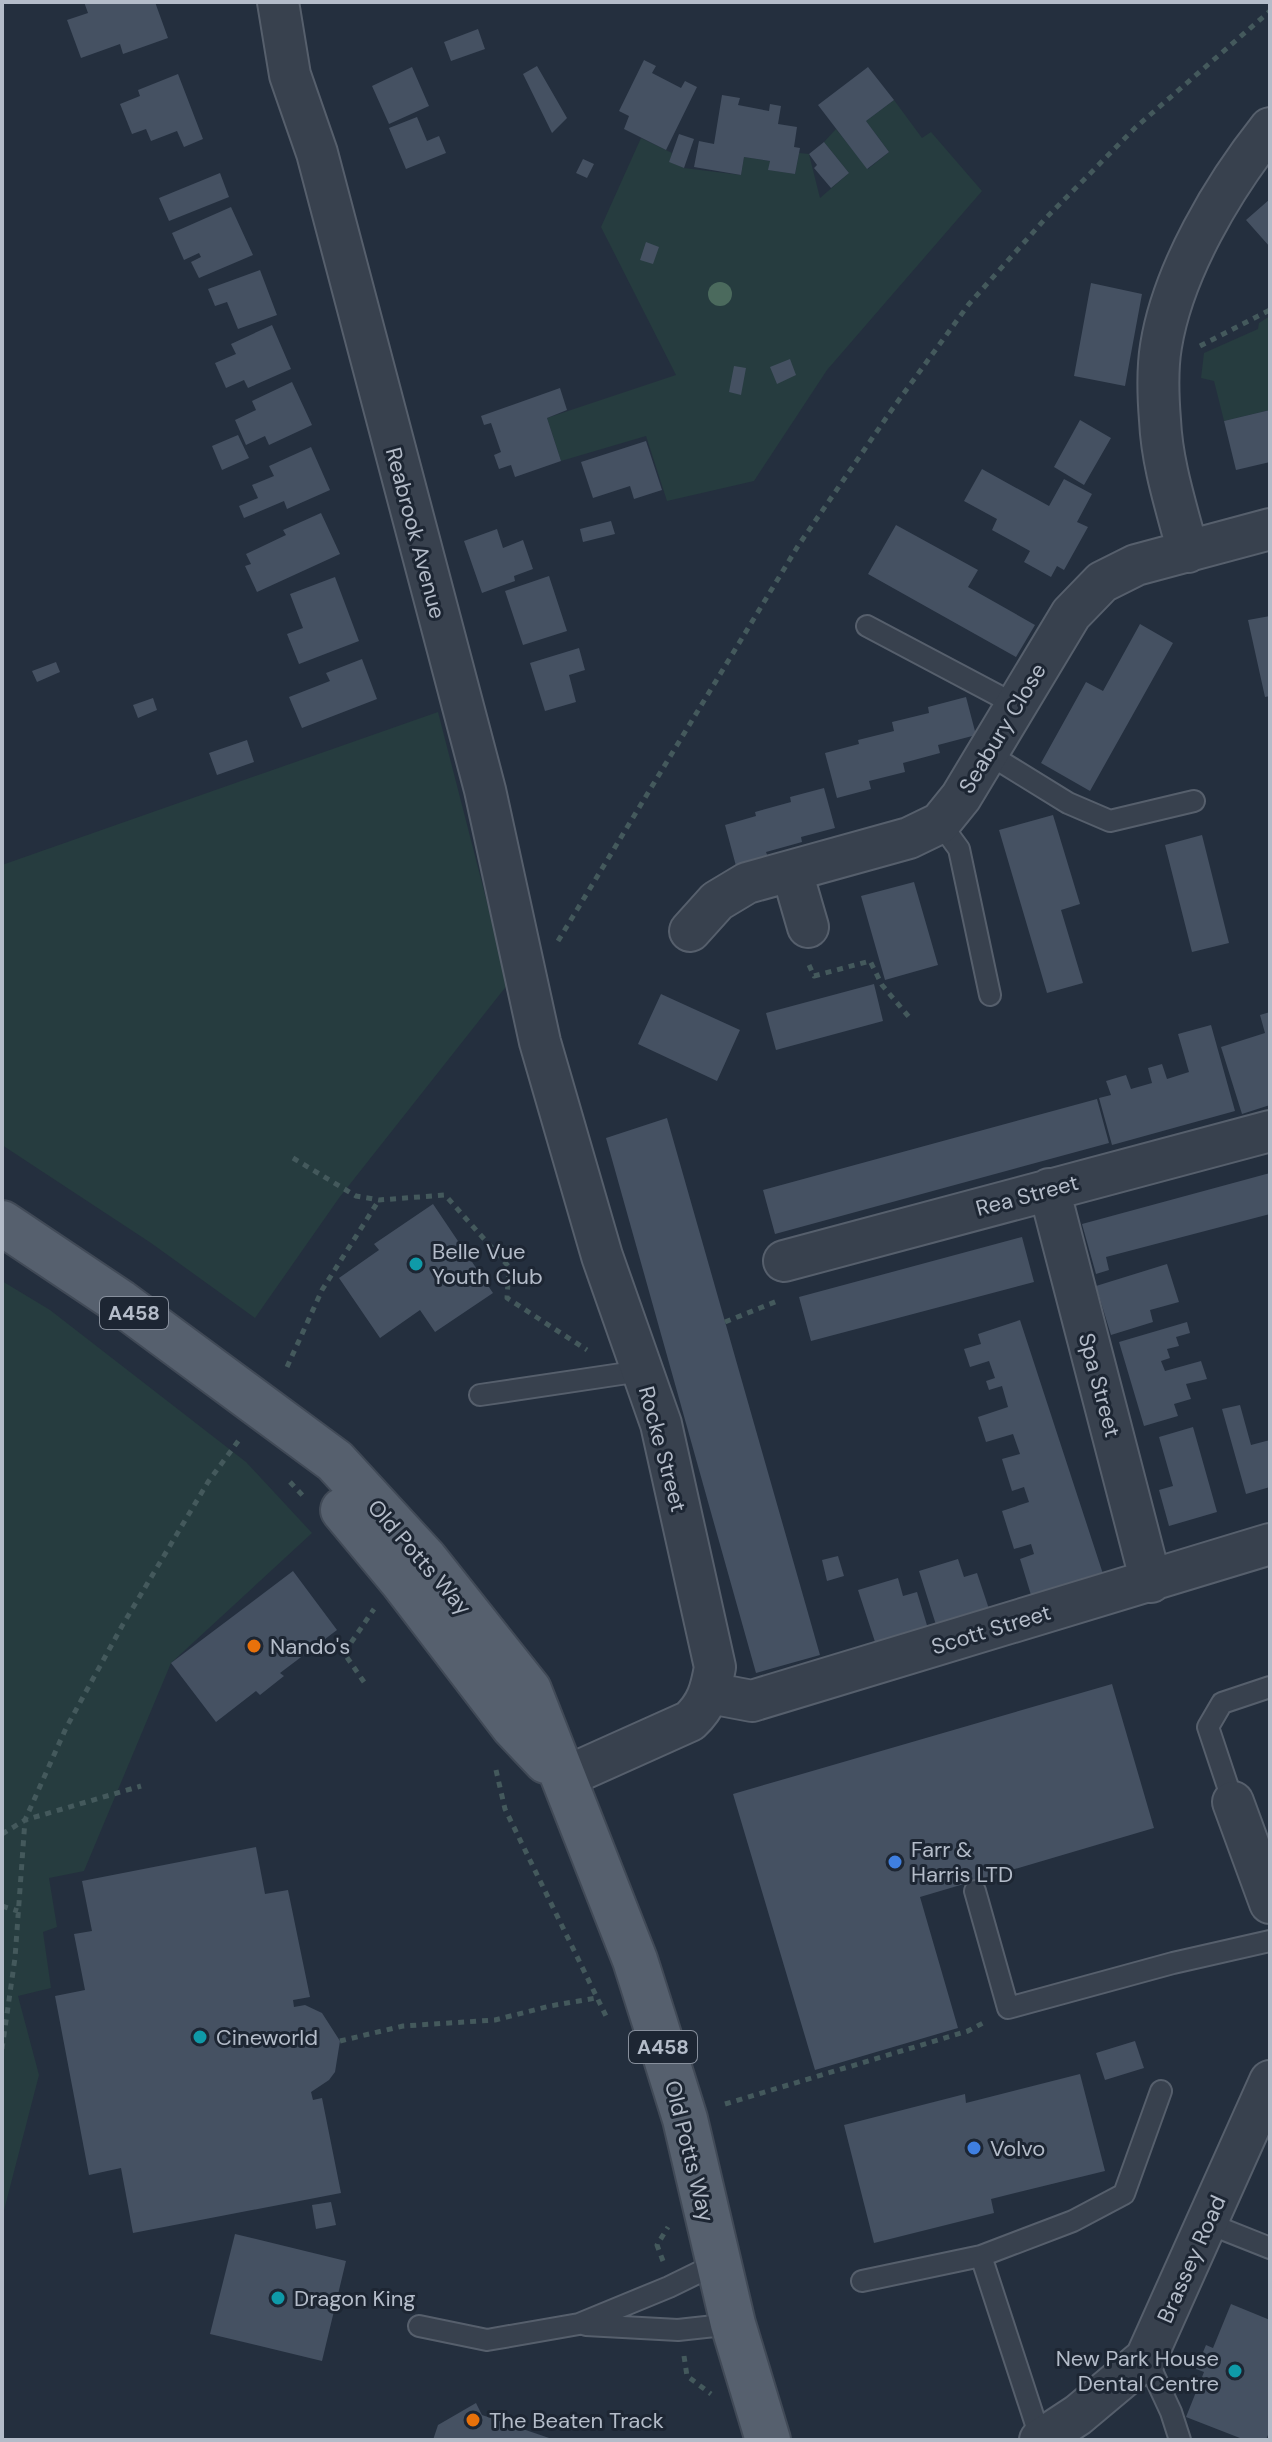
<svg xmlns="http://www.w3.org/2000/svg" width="1272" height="2442" font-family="'DM Sans',sans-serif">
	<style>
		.green { fill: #263c3f }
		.building { fill: #455162 }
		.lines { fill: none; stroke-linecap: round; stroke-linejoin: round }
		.service-casing { stroke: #565f6c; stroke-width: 24 }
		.minor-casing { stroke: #565f6c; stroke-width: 44 }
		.primary-casing { stroke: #414a57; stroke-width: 48 }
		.path { stroke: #44595c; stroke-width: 5; stroke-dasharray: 6 6; stroke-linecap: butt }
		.service { stroke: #38414e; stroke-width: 20 }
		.minor { stroke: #38414e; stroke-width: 40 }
		.primary { stroke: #56606e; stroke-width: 44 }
		.tree { fill: #4b6a5d }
		.culture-dot { fill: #0f9aa8; stroke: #1d2633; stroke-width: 3 }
		.food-dot { fill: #e8710a; stroke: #1d2633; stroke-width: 3 }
		.shop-dot { fill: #3f7fe0; stroke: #1d2633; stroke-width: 3 }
		.labels { text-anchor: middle; stroke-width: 6; stroke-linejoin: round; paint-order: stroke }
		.shield { fill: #1d2633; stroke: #878f9c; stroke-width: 2 }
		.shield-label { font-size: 20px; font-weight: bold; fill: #b4bcc9 }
		.street-label { font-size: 22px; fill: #b4bcc9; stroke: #1d2633 }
		.poi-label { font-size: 22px; fill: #b4bcc9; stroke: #1d2633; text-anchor: start }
	</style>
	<rect width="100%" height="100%" fill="#242f3e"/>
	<path class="green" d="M 894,100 L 922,138 L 931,132 L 982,191 L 827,370 L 754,481 L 667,501 L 646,436 L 561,461 L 547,418 L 676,375 L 601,227 L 641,138 L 672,153 L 670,162 L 684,168 L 741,175 L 744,157 L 770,161 L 769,170 L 795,174 L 799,153 L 809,154 L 820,198 L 849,173 L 824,142 L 836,129 L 868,169 L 889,152 L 866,121 Z
		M 1270,316 L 1270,410 L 1224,421 L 1214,381 L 1201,378 L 1204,353 L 1258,329 L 1259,323 Z
		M 438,712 L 508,984 L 339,1198 L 255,1318 L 151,1243 L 2,1145 L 2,865 Z
		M 2,1281 L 50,1310 L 246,1462 L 312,1533 L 171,1663 L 84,1871 L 49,1878 L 57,1927 L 43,1932 L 51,1988 L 18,1996 L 39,2075 L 2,2218 Z"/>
	<path class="building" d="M 84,2 L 155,2 L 168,38 L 123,54 L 120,44 L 81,58 L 67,20 L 88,13 Z
		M 478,29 L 485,49 L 451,61 L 444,42 Z
		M 644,60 L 656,66 L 652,73 L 681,88 L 685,81 L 697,87 L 666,150 L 624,129 L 629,116 L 619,111 Z
		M 537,66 L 567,118 L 552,133 L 523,74 Z
		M 412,67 L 429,106 L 389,124 L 372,86 Z
		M 868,67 L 894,100 L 866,121 L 889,152 L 867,169 L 818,105 Z
		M 178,74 L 203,139 L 184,147 L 177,131 L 151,141 L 146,129 L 132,134 L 120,104 L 140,96 L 138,90 Z
		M 722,95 L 740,98 L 738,105 L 769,111 L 770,104 L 781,106 L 778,124 L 797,127 L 794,147 L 800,148 L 795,174 L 768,170 L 770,161 L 744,157 L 741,175 L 694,167 L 699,141 L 714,144 Z
		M 417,117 L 427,141 L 439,136 L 446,153 L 406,169 L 389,128 Z
		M 679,134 L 694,139 L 684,168 L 669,162 Z
		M 824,142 L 849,173 L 831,188 L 814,168 L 817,165 L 809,154 Z
		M 583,159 L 594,164 L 587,178 L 576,173 Z
		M 220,173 L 229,197 L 169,221 L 159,198 Z
		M 1270,199 L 1270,247 L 1246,220 Z
		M 231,207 L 253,255 L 199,278 L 191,262 L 201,257 L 199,253 L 184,260 L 172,233 Z
		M 646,242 L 659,247 L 653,264 L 640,260 Z
		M 260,270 L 277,315 L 238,329 L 227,302 L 215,306 L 208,289 Z
		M 1091,283 L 1142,294 L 1125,386 L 1074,376 Z
		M 272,325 L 291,369 L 248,388 L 244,380 L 226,388 L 215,363 L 236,354 L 231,344 Z
		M 790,359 L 796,375 L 777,384 L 770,367 Z
		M 734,366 L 746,368 L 741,395 L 729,392 Z
		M 292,382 L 312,425 L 269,445 L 265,436 L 246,445 L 235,420 L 256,410 L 252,401 Z
		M 560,388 L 567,410 L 547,418 L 561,461 L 515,477 L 511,465 L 499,469 L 494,455 L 501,452 L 491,423 L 484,425 L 481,416 Z
		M 1270,410 L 1270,462 L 1236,470 L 1224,421 Z
		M 1080,420 L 1111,438 L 1084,485 L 1054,467 Z
		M 238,435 L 249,458 L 222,470 L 212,446 Z
		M 646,441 L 662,490 L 634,499 L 630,486 L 593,498 L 581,462 Z
		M 311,447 L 330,490 L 287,509 L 284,501 L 244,518 L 239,506 L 258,498 L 252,485 L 274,476 L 269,466 Z
		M 982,469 L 1049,506 L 1064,479 L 1092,494 L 1077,522 L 1088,527 L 1064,570 L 1057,566 L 1051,577 L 1024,562 L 1030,551 L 992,530 L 997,519 L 964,501 Z
		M 321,513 L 340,554 L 257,592 L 245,566 L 251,564 L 246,554 L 286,535 L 283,530 Z
		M 611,521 L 615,534 L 583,542 L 580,529 Z
		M 896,525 L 978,570 L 968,587 L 1035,625 L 1016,657 L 868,574 Z
		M 497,529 L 503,548 L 523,540 L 533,569 L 514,576 L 515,581 L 482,593 L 464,541 Z
		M 549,576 L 567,631 L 523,645 L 505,591 Z
		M 335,577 L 359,641 L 299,664 L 287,634 L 303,628 L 290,594 Z
		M 1270,616 L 1270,696 L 1265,697 L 1248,620 Z
		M 1140,624 L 1173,643 L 1090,791 L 1041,763 L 1086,682 L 1103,691 Z
		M 579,648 L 585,670 L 569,675 L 576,702 L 545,711 L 530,663 Z
		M 362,659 L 377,699 L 302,728 L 289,697 L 330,681 L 326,673 Z
		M 56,662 L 60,672 L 37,682 L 32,671 Z
		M 966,697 L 976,735 L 938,745 L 940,753 L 903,763 L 905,772 L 869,781 L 871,789 L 837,798 L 825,753 L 859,744 L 858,740 L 894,731 L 892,722 L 929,713 L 928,707 Z
		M 153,698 L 157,710 L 138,718 L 133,705 Z
		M 247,740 L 254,762 L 217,775 L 209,753 Z
		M 824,788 L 835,828 L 801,837 L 802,842 L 766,852 L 768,857 L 736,866 L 725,825 L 756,816 L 755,812 L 791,802 L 790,797 Z
		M 1053,815 L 1080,904 L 1061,910 L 1083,983 L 1047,993 L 999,830 Z
		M 1202,835 L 1229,943 L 1192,952 L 1165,845 Z
		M 914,882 L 938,965 L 885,980 L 861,896 Z
		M 874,984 L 883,1021 L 776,1050 L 766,1013 Z
		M 661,994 L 740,1030 L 717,1081 L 638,1044 Z
		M 1270,1012 L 1270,1105 L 1242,1114 L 1221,1047 L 1265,1033 L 1260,1015 Z
		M 1211,1025 L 1235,1111 L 1112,1145 L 1099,1098 L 1111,1095 L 1106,1081 L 1126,1075 L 1131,1089 L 1152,1083 L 1148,1068 L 1162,1064 L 1167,1079 L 1189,1072 L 1178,1034 Z
		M 1097,1099 L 1109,1143 L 775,1234 L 763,1190 Z
		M 667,1118 L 820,1655 L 756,1673 L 606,1138 Z
		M 1270,1173 L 1270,1214 L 1106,1257 L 1109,1270 L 1096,1274 L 1082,1224 Z
		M 433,1204 L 493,1293 L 435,1332 L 420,1310 L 380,1338 L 339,1278 L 379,1250 L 374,1244 Z
		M 1022,1237 L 1034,1282 L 811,1341 L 799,1297 Z
		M 1167,1264 L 1179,1302 L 1150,1310 L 1153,1322 L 1111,1335 L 1096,1286 Z
		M 1020,1320 L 1105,1580 L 1050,1598 L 1048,1590 L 1031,1595 L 1020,1559 L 1034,1554 L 1031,1544 L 1014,1549 L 1002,1511 L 1029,1502 L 1024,1487 L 1012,1491 L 1002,1459 L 1020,1454 L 1013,1434 L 986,1442 L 978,1417 L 1008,1407 L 1002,1386 L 989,1390 L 986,1381 L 995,1378 L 989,1361 L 970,1367 L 964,1349 L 981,1344 L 978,1334 Z
		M 1187,1322 L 1190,1333 L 1176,1337 L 1179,1346 L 1167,1349 L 1170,1358 L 1161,1361 L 1165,1371 L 1201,1361 L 1207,1379 L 1186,1384 L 1191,1399 L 1174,1404 L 1178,1416 L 1144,1426 L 1119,1342 Z
		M 1240,1405 L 1251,1445 L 1270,1440 L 1270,1487 L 1246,1494 L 1222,1409 Z
		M 1193,1427 L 1217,1512 L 1169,1526 L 1159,1490 L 1173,1486 L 1159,1437 Z
		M 838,1556 L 844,1576 L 827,1581 L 822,1560 Z
		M 958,1559 L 964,1577 L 977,1573 L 990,1612 L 937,1628 L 919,1571 Z
		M 293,1571 L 337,1630 L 280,1673 L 284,1676 L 260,1695 L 256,1691 L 216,1722 L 171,1663 Z
		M 898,1578 L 903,1596 L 917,1592 L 929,1632 L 877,1648 L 858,1590 Z
		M 1112,1684 L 1154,1828 L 920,1897 L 958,2028 L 815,2070 L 733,1794 Z
		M 256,1847 L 265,1894 L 288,1890 L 310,1997 L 293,2000 L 294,2007 L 305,2005 L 322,2013 L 340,2041 L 335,2072 L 329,2080 L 311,2092 L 313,2100 L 322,2098 L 341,2193 L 133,2233 L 121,2168 L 89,2175 L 55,1996 L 85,1990 L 74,1934 L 92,1931 L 82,1881 Z
		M 1135,2041 L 1144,2068 L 1105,2080 L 1096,2053 Z
		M 1080,2074 L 1105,2171 L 991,2199 L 994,2213 L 874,2243 L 844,2125 L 965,2094 L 966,2103 Z
		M 331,2202 L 336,2225 L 316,2229 L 312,2205 Z
		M 235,2234 L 346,2261 L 322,2361 L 210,2334 Z
		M 1231,2304 L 1270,2320 L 1270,2430 L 1266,2440 L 1245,2440 L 1186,2417 L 1204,2372 L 1196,2369 L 1206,2345 L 1213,2348 Z
		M 476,2403 L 482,2415 L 555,2440 L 433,2440 L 438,2425 Z"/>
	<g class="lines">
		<g class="service-casing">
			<path id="service" d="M 867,626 L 1016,705
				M 987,753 L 1068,803 L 1110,821 L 1194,801
				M 940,823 L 959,849 L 990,995
				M 480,1395 L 641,1371
				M 1233,1802 L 1208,1727 L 1222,1703 L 1270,1687
				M 975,1891 L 1008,2008 L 1173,1963 L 1270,1941
				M 1207,2223 L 1270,2248
				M 981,2256 L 1041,2440
				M 862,2281 L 981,2256 L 1073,2221 L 1124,2194 L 1161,2091
				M 586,2325 L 678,2330 L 733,2324
				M 419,2326 L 487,2340 L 579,2324 L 669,2287 L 718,2263
				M 1146,2358 L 1171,2412 L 1180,2440"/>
		</g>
		<g class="minor-casing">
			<path id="minor" d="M 278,2 L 290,75 L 317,153 L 485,790 L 540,1042 L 602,1256 L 661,1424 L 715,1667 C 711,1690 707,1705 690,1721 L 563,1778
				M 1188,552 C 1177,509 1162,465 1160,420 C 1158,395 1157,370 1161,346 C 1173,271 1223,187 1270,128
				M 792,872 L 808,927
				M 690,931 L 717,901 L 747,883 L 909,838 L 940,823 L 961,797 L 1071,614 L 1102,582 L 1136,565 L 1270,529
				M 1049,1189 L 1151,1582
				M 784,1261 L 1270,1131
				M 710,1693 L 752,1701 L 1270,1544
				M 1233,1802 L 1270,1903
				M 1040,2440 L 1078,2415 L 1146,2358 L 1270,2081"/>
		</g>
		<g class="primary-casing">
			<path id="primary" d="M 2,1223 L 120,1302 L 335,1461 L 425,1559 L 529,1690 L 635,1960 L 655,2023 L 685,2119 L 733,2324 L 768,2440
				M 343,1510 L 402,1581 L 513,1726 L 546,1761"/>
		</g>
		<path class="path" d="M 1200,346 L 1270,310
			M 558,941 L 798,546 L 893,408 L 969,304 L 1045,219 L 1136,127 L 1270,11
			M 809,965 L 814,976 L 870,961 L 882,985 L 909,1017
			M 293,1158 L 356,1196 L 379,1200 L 445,1195 L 509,1267 L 507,1298 L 587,1350
			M 725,1322 L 780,1300
			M 287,1367 L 322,1290 L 379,1200
			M 290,1482 L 305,1498
			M 364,1682 L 344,1653 L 374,1609
			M 496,1770 L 505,1809 L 606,2016
			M 2,1834 L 25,1820 L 141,1786
			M 2,1906 L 18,1911
			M 340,2041 L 403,2026 L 495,2020 L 550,2006 L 596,1998
			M 2,2049 L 15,1958 L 25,1820 L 66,1728 L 122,1626 L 208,1482 L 239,1440
			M 725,2104 L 968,2031 L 983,2023
			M 663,2261 L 657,2245 L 668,2227
			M 684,2356 L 687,2376 L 711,2394"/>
		<use href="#service" class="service"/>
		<use href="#minor" class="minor"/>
		<use href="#primary" class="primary"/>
	</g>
	<circle class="tree" cx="720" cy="294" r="12"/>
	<g class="culture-dot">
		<circle cx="416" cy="1264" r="8"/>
		<circle cx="200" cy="2037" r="8"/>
		<circle cx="278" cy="2298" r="8"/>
		<circle cx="1235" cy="2371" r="8"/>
	</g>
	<g class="food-dot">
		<circle cx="254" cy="1646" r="8"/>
		<circle cx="473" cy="2420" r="8"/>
	</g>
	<g class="shop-dot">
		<circle cx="895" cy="1862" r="8"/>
		<circle cx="974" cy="2148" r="8"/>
	</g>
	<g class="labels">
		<g class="shield">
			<rect x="100" y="1297" width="68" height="32" rx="6"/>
			<rect x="629" y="2031" width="68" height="32" rx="6"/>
		</g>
		<g class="shield-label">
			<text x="134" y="1320">A458</text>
			<text x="663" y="2054">A458</text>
		</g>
		<g class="street-label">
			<text transform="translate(416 533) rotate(75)" y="8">Reabrook Avenue</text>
			<text transform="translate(1002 728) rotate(-59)" y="8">Seabury Close</text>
			<text transform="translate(1027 1195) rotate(-15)" y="8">Rea Street</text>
			<text transform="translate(1100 1385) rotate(75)" y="8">Spa Street</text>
			<text transform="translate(663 1449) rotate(75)" y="8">Rocke Street</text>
			<text transform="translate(420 1557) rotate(49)" y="8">Old Potts Way</text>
			<text transform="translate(991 1629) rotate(-17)" y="8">Scott Street</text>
			<text transform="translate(690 2151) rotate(76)" y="8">Old Potts Way</text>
			<text transform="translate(1191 2259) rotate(-66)" y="8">Brassey Road</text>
		</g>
		<g class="poi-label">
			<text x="432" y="1259">Belle Vue<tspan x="432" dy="25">Youth Club</tspan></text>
			<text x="270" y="1654">Nando's</text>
			<text x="911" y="1857">Farr &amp;<tspan x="911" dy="25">Harris LTD</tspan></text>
			<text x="216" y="2045">Cineworld</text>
			<text x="990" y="2156">Volvo</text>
			<text x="294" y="2306">Dragon King</text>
			<text x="1219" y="2366" text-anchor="end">New Park House<tspan x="1219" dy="25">Dental Centre</tspan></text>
			<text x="489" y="2428">The Beaten Track</text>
		</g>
	</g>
	<rect width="1272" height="2442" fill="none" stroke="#b4bcc9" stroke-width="8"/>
</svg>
